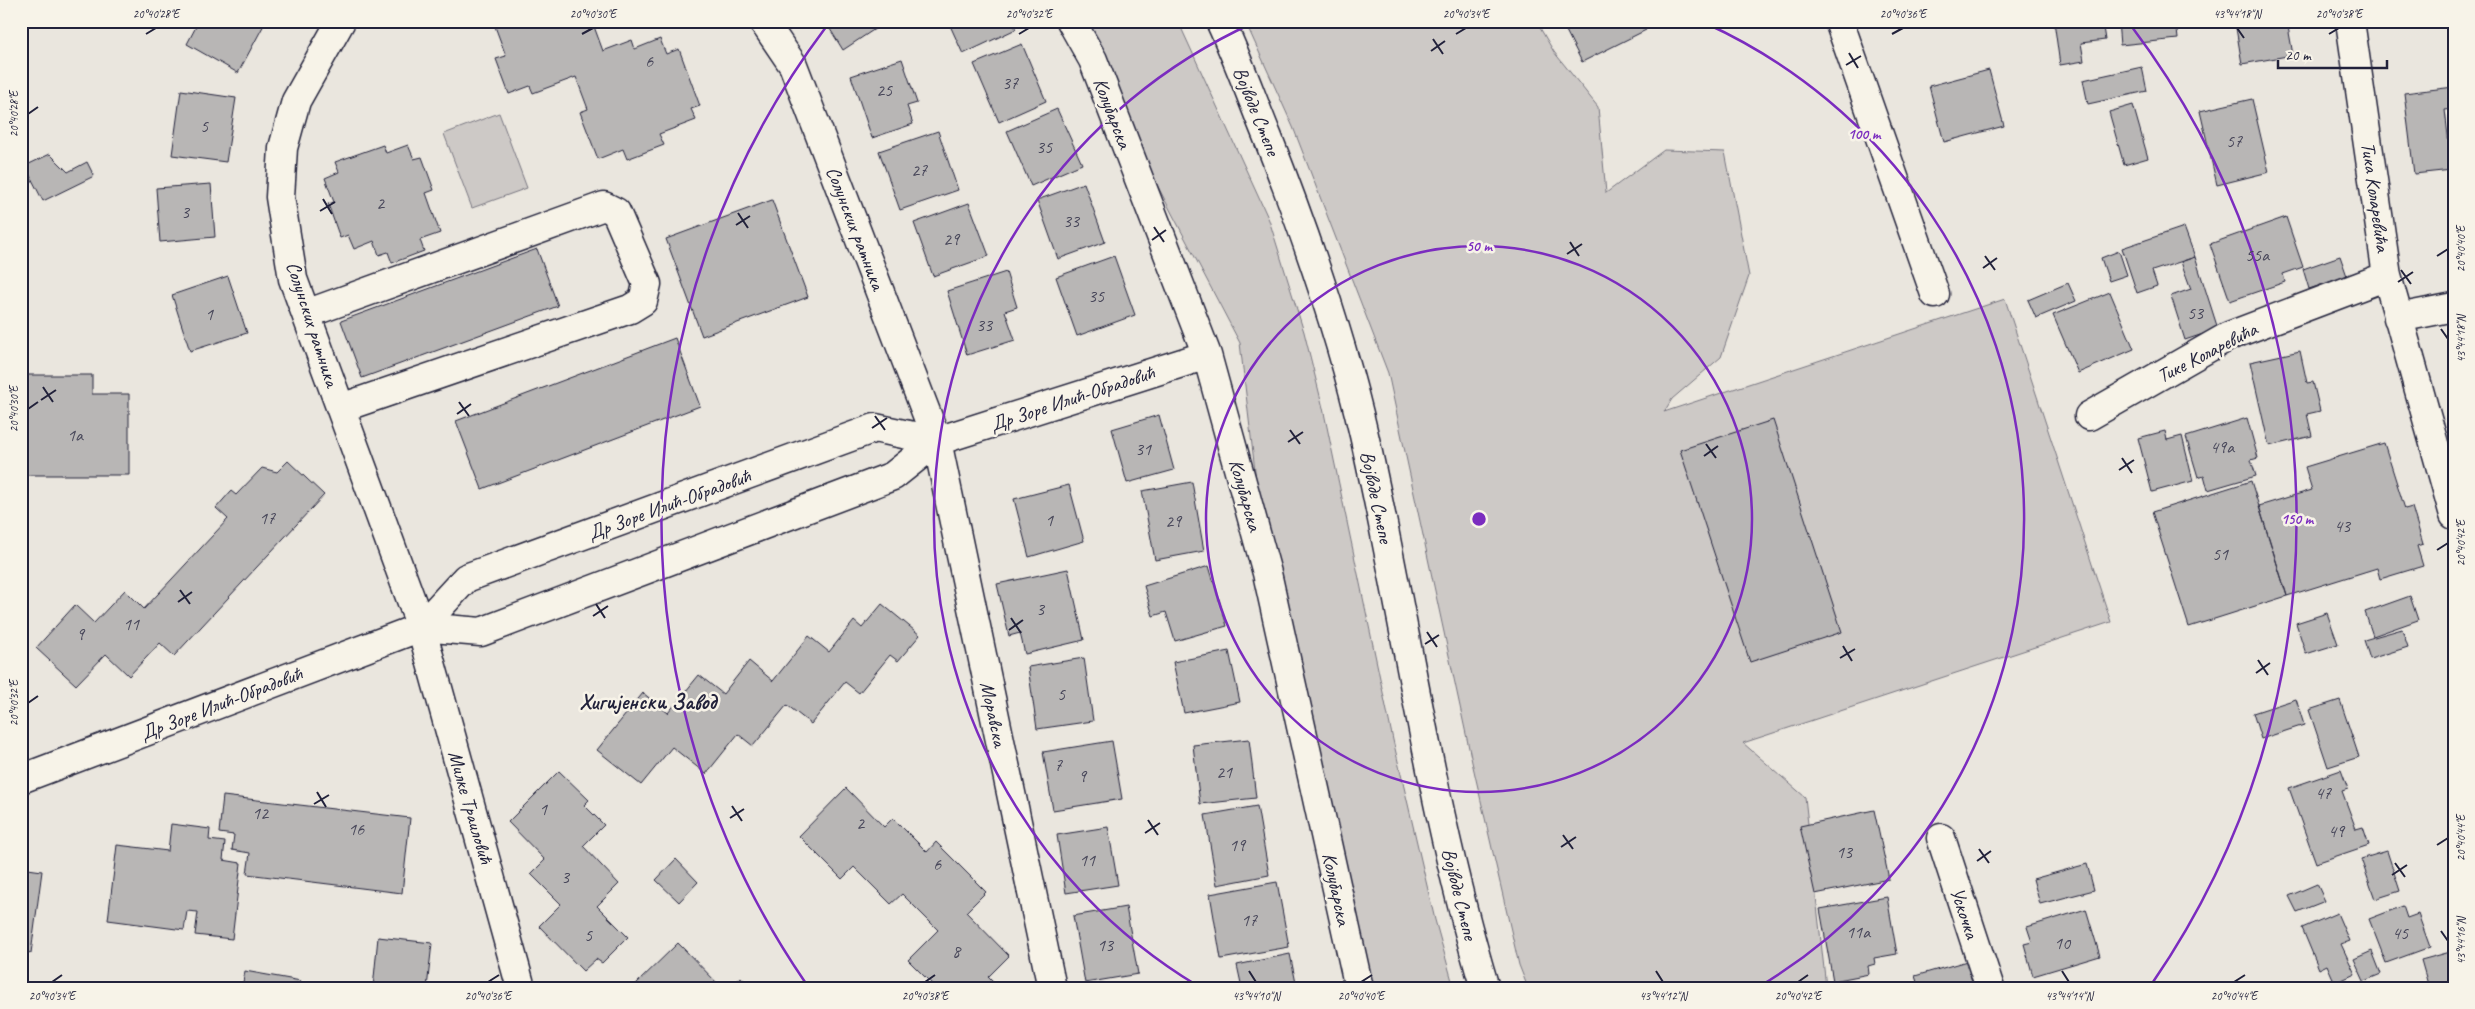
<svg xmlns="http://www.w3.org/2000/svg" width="2475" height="1009" font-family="Caveat,sans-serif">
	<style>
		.green { fill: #cdc9c6; stroke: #787680 }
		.building { fill: #b8b6b5; stroke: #22223b }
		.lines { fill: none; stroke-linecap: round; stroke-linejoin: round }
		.minor-casing { stroke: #22223b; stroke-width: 31 }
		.minor { stroke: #f7f3e8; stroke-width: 28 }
		.ticks { fill: none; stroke: #22223b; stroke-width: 2 }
		.ring { fill: none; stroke: #7b2cbf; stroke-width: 2.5 }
		.labels { text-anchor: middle; stroke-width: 5; stroke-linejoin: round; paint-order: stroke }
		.number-label { font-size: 18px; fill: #48475a }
		.street-label { font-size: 20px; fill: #22223b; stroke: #f7f3e8 }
		.quarter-label { font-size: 22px; font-weight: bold; fill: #22223b; stroke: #f7f3e8 }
		.centre { fill: #7b2cbf; stroke: #f7f3e8; stroke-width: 2.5 }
		.ring-label { font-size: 15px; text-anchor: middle; font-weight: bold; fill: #7b2cbf; stroke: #f7f3e8; stroke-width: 5; stroke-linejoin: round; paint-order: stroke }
		.neatline { fill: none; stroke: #22223b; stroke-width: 2 }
		.ticks-label { font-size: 12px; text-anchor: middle; fill: #22223b }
	</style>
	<rect width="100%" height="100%" fill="#eae6de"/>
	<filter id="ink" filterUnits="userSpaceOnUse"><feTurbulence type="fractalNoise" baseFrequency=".02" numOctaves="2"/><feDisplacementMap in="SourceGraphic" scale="10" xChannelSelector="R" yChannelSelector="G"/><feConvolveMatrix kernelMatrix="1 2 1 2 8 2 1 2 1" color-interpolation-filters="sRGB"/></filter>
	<g filter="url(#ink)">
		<path class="green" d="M 1071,21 L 1178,21 L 1269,220 L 1304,332 L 1323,408 L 1393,740 L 1435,920 L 1454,988 L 1359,988 L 1267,573 L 1240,343 Z
			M 1245,21 L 1536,21 L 1554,52 L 1598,107 L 1606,193 L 1664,150 L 1725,152 L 1749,276 L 1721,357 L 1672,399 L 1664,412 L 2005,299 L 2111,622 L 1743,743 L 1805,797 L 1826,987 L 1528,988 L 1519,965 L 1472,762 L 1388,373 L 1293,127 Z
			M 499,113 L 527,188 L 472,208 L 444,134 Z"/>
		<path class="building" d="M 199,21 L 266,21 L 238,73 L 187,44 Z
			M 493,21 L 592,21 L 603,51 L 632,40 L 635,49 L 660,39 L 666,54 L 679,49 L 700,106 L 691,109 L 696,120 L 659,134 L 664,145 L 627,159 L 623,149 L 598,159 L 580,112 L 588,109 L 576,77 L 533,93 L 530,86 L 509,94 L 496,59 L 506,56 Z
			M 825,21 L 887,21 L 843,50 Z
			M 948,21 L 1012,21 L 1016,29 L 963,54 Z
			M 1561,21 L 1642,21 L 1646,30 L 1582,62 Z
			M 2054,21 L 2102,21 L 2105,40 L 2081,43 L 2084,61 L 2060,65 Z
			M 2118,21 L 2176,21 L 2178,39 L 2120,45 Z
			M 2273,21 L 2287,21 L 2293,55 L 2242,64 L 2236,28 Z
			M 1022,44 L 1046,101 L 999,122 L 974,64 Z
			M 902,59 L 917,103 L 907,106 L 913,124 L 872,138 L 851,76 Z
			M 2142,67 L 2147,91 L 2088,104 L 2083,80 Z
			M 1989,70 L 2004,126 L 1944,142 L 1929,86 Z
			M 2454,87 L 2454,109 L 2445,110 L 2452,170 L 2414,174 L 2404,93 Z
			M 181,90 L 236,98 L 226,162 L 172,155 Z
			M 2252,99 L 2269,172 L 2217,185 L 2200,111 Z
			M 2133,105 L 2148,158 L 2124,165 L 2109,112 Z
			M 1057,109 L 1082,164 L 1031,186 L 1007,131 Z
			M 938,131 L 958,190 L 900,210 L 879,151 Z
			M 383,145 L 386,153 L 408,145 L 414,159 L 422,157 L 434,190 L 426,193 L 440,233 L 420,240 L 424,251 L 392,263 L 388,252 L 379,255 L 374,241 L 354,249 L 348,235 L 340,238 L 328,204 L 334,202 L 325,178 L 339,172 L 335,162 Z
			M 50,154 L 68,172 L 87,162 L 94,176 L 43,201 L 25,166 Z
			M 1084,183 L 1105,242 L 1058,259 L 1037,200 Z
			M 211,184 L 215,237 L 160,242 L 156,188 Z
			M 772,200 L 808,297 L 702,336 L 666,239 Z
			M 969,203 L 989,256 L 933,276 L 914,223 Z
			M 2286,217 L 2303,267 L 2283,274 L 2285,282 L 2230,301 L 2210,244 Z
			M 2184,227 L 2195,257 L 2152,271 L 2157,286 L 2137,293 L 2122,248 Z
			M 537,249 L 558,306 L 362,378 L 341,321 Z
			M 2119,251 L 2127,275 L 2109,281 L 2101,258 Z
			M 1114,256 L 1135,315 L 1077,336 L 1056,277 Z
			M 2340,256 L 2347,276 L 2309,289 L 2303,269 Z
			M 2195,257 L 2218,329 L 2185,340 L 2171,296 L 2191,289 L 2181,262 Z
			M 1006,272 L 1017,307 L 1005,311 L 1015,340 L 967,355 L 947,291 Z
			M 228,276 L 247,333 L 190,351 L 172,295 Z
			M 2068,283 L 2076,301 L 2036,318 L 2028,300 Z
			M 2110,292 L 2134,349 L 2078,373 L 2053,315 Z
			M 675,338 L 700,406 L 482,489 L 456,421 Z
			M 2300,351 L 2307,383 L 2313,382 L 2320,411 L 2307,414 L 2312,436 L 2269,446 L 2250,362 Z
			M 21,375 L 92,375 L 92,394 L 129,394 L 129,475 L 21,475 Z
			M 1159,415 L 1174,470 L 1127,483 L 1112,429 Z
			M 2247,418 L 2258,458 L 2251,460 L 2256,476 L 2208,490 L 2204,475 L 2198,477 L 2186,437 Z
			M 1773,420 L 1842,632 L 1750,662 L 1680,450 Z
			M 2165,431 L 2167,440 L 2182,436 L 2193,481 L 2152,492 L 2138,438 Z
			M 2384,443 L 2405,509 L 2412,507 L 2423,544 L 2417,546 L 2423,566 L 2380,579 L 2377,568 L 2287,596 L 2259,506 L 2312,490 L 2305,467 Z
			M 288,461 L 324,495 L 174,656 L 160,643 L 129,676 L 106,654 L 76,685 L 36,648 L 75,605 L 94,623 L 125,590 L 144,609 L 228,519 L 216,508 L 231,491 L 236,495 L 262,468 L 277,472 Z
			M 2251,481 L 2287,596 L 2189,627 L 2152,512 Z
			M 1192,482 L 1204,551 L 1155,560 L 1142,491 Z
			M 1069,485 L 1084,541 L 1029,557 L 1014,499 Z
			M 1209,566 L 1227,626 L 1175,641 L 1166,612 L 1153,616 L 1144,586 Z
			M 1068,569 L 1084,640 L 1025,654 L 1020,633 L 1009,636 L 997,584 Z
			M 2410,596 L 2418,620 L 2373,636 L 2365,612 Z
			M 882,604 L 920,635 L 898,661 L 890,655 L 859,693 L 845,682 L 811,724 L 787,705 L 753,746 L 738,734 L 706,774 L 672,747 L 641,785 L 597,750 L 643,693 L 668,713 L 699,675 L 723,694 L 749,661 L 773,681 L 809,636 L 829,652 L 854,621 L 862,628 Z
			M 2327,613 L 2338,644 L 2306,654 L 2296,623 Z
			M 2402,629 L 2408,647 L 2370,659 L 2364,640 Z
			M 1229,651 L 1240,702 L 1184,713 L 1173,662 Z
			M 1084,658 L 1093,721 L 1037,729 L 1028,667 Z
			M 2296,699 L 2304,725 L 2261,739 L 2253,713 Z
			M 2340,700 L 2359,757 L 2328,767 L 2309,710 Z
			M 1249,739 L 1256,798 L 1200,804 L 1193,745 Z
			M 1112,741 L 1122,799 L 1053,810 L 1043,752 Z
			M 2341,770 L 2348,789 L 2342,791 L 2356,829 L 2363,827 L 2369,845 L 2316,863 L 2289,788 Z
			M 559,771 L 589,800 L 584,805 L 604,825 L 583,846 L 619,884 L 597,906 L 628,937 L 602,963 L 596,959 L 583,971 L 539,926 L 561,904 L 531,874 L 545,860 L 508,822 Z
			M 846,788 L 884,827 L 893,818 L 927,852 L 936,842 L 986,892 L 966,912 L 1009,956 L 988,977 L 999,988 L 936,988 L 908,960 L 938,930 L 902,894 L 891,904 L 854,867 L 842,879 L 799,836 Z
			M 223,796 L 410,818 L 402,893 L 247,874 L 250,853 L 232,850 L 234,835 L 219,833 Z
			M 1257,806 L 1269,875 L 1217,885 L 1205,815 Z
			M 1874,810 L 1889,879 L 1815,894 L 1800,826 Z
			M 171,824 L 210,829 L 209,840 L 225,842 L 223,860 L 241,863 L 232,939 L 195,935 L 198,912 L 187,911 L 184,930 L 108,920 L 117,845 L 168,851 Z
			M 1108,827 L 1118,885 L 1066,893 L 1057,835 Z
			M 2387,851 L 2400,891 L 2375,899 L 2361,859 Z
			M 676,859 L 698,882 L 679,902 L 656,880 Z
			M 2087,864 L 2094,890 L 2040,904 L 2033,879 Z
			M 21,868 L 42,871 L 31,953 L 21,951 Z
			M 1277,882 L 1289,947 L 1221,959 L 1210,894 Z
			M 2317,884 L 2325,901 L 2297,912 L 2289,896 Z
			M 1887,897 L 1897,954 L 1874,958 L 1875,964 L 1868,966 L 1869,974 L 1833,981 L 1820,909 Z
			M 2403,906 L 2407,918 L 2418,914 L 2430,947 L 2386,963 L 2369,919 Z
			M 1126,907 L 1138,974 L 1085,983 L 1073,916 Z
			M 2086,909 L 2100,956 L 2033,976 L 2024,944 L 2032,942 L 2027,927 Z
			M 2337,913 L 2349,941 L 2341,944 L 2355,974 L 2335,983 L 2327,965 L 2319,969 L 2302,928 Z
			M 378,937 L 432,943 L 427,988 L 373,988 Z
			M 678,943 L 722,988 L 638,988 L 635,985 Z
			M 2372,951 L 2381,974 L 2364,981 L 2354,959 Z
			M 2454,951 L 2454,988 L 2429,988 L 2421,960 Z
			M 1290,954 L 1297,988 L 1242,988 L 1237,965 Z
			M 1967,961 L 1974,988 L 1919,988 L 1915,976 Z
			M 245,971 L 301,981 L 300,988 L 242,988 Z
			M 741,977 L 751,988 L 730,988 Z"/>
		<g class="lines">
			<g class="minor-casing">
				<path id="minor" d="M 341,21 L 296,101 L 283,148 L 280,197 L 293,279 L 421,627 L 521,988
					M 763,21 L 793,65 L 937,441 L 1052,988
					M 1071,21 L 1093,60 L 1207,355 L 1267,573 L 1359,988
					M 1220,21 C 1238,59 1252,99 1268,138 C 1306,235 1341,334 1364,435 C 1406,619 1430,807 1485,988
					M 1839,21 L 1935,294
					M 2350,21 L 2387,276 L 2454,515
					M 306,314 L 604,206 L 616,212 L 647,284 L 643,301 L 630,309 L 341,408
					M 2398,318 L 2454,307
					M 2089,416 L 2229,336 L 2387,276
					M 421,627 L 466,578 L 875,428 L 937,441
					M 21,779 L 421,627 L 481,632 L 893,476 L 937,441 L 1207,355
					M 1941,838 L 1990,988"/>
			</g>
			<use href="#minor" class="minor"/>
		</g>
	</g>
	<path class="ticks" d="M 2237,28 L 2244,38M 146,34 L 156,28M 582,34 L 593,28M 1019,34 L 1029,28M 1456,34 L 1466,28M 1892,34 L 1903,28M 2329,34 L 2339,28M 1433,39 L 1443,54M 1431,51 L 1445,41M 1849,53 L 1858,68M 1846,65 L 1861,56M 28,114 L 38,107M 323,199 L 332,214M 320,211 L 335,202M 738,213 L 748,228M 736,225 L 750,216M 1154,227 L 1164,242M 1152,240 L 1166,230M 1570,242 L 1579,256M 1567,254 L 1582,244M 1985,256 L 1995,270M 2437,256 L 2448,249M 1983,268 L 1997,258M 2401,270 L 2411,284M 2398,282 L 2413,272M 2441,329 L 2448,339M 43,387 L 53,402M 41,400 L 56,390M 459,402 L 469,416M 28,409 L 38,402M 457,414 L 471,404M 875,416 L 885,430M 872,428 L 887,418M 1290,430 L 1300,444M 1288,442 L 1303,432M 1706,444 L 1716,458M 1704,456 L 1718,446M 2122,458 L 2132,473M 2119,470 L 2134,460M 2437,550 L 2448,543M 180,590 L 190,604M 178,602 L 192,592M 596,604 L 605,618M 593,616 L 608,606M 1011,618 L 1021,633M 1009,630 L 1023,620M 1427,632 L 1437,647M 1425,644 L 1439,635M 1843,646 L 1852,661M 1840,658 L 1855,649M 2258,660 L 2268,675M 2256,673 L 2270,663M 28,703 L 38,696M 317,792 L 326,807M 314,804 L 329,795M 732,806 L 742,821M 730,818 L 744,809M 1148,820 L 1158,835M 1145,833 L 1160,823M 1563,835 L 1573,849M 2437,845 L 2448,838M 1561,847 L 1576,837M 1979,849 L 1989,863M 1977,861 L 1991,851M 2395,863 L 2405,877M 2392,875 L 2407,865M 2441,931 L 2448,941M 1249,971 L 1256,982M 1656,971 L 1663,982M 2062,971 L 2069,982M 52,982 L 62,975M 488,982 L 499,975M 925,982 L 935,975M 1361,982 L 1372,975M 1798,982 L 1808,975M 2234,982 L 2245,975"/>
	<g class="ring">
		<circle cx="1479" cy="519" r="273"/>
		<path d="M1198 986A545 545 0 0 1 1253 23M1705 23A545 545 0 0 1 1760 986"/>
		<path d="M805 982A818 818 0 0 1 826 27M2132 27A818 818 0 0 1 2153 982"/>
	</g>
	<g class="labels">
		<g class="number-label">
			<text x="649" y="67">6</text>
			<text x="1010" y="89">37</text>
			<text x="884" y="96">25</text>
			<text x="204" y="132">5</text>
			<text x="2234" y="147">57</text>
			<text x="1044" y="153">35</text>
			<text x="919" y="176">27</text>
			<text x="380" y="209">2</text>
			<text x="185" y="218">3</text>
			<text x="1071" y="227">33</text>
			<text x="951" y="245">29</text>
			<text x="2257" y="261">55a</text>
			<text x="1096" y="302">35</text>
			<text x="2195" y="319">53</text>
			<text x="209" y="320">1</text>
			<text x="984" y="331">33</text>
			<text x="75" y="441">1a</text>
			<text x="2222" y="453">49a</text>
			<text x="1143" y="455">31</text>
			<text x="267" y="524">17</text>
			<text x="1049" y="526">1</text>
			<text x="1173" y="527">29</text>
			<text x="2342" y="532">43</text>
			<text x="2220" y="560">51</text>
			<text x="1040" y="615">3</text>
			<text x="131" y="630">11</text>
			<text x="80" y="640">9</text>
			<text x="1061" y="700">5</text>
			<text x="1058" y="771">7</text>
			<text x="1224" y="778">21</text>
			<text x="1082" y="782">9</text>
			<text x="2323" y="799">47</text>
			<text x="543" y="815">1</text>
			<text x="260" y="819">12</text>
			<text x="860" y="829">2</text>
			<text x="356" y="835">16</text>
			<text x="2336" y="837">49</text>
			<text x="1237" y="851">19</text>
			<text x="1844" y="858">13</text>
			<text x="1087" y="866">11</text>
			<text x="937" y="870">6</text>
			<text x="565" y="883">3</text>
			<text x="1249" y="926">17</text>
			<text x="1858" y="938">11a</text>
			<text x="2400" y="939">45</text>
			<text x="588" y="941">5</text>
			<text x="2062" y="949">10</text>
			<text x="1105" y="951">13</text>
			<text x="956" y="957">8</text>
		</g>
		<g class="street-label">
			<text transform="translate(1257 111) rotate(68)" y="7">Војводе Степе</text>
			<text transform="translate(1113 113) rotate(69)" y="7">Колубарска</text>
			<text transform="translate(2376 197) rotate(82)" y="7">Тика Коларевића</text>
			<text transform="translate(856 228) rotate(69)" y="7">Солунских ратника</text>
			<text transform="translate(313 324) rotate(72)" y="7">Солунских ратника</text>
			<text transform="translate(2207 352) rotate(-27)" y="7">Тике Коларевића</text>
			<text transform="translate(1072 398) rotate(-18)" y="7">Др Зоре Илић-Обрадовић</text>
			<text transform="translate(1246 495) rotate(74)" y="7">Колубарска</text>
			<text transform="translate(1377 497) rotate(78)" y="7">Војводе Степе</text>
			<text transform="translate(669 504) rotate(-20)" y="7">Др Зоре Илић-Обрадовић</text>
			<text transform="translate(221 703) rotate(-21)" y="7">Др Зоре Илић-Обрадовић</text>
			<text transform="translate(994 714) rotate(78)" y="7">Моравска</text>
			<text transform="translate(471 807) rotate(74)" y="7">Милке Траиловић</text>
			<text transform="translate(1337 889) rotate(78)" y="7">Колубарска</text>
			<text transform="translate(1460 894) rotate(76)" y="7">Војводе Степе</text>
			<text transform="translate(1965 913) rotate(72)" y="7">Ускочка</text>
		</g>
		<g class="quarter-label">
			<text x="648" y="709">Хигијенски Завод</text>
		</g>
	</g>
	<circle cx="1479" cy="519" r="8" class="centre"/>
	<g class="ring-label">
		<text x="1864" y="139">100 m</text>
		<text x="1479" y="251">50 m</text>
		<text x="2297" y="524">150 m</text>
	</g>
	<rect width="2475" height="1009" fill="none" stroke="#f7f3e8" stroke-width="55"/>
	<path d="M2278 60v8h109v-8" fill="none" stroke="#22223b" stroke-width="2.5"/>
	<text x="2285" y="60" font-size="15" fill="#22223b" stroke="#f7f3e8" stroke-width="4" paint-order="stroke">20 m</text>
	<rect x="28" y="28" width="2420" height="954" class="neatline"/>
	<g class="ticks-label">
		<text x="156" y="18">20°40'28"E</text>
		<text x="593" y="18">20°40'30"E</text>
		<text x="1029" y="18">20°40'32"E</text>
		<text x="1466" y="18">20°40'34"E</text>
		<text x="1903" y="18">20°40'36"E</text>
		<text x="2237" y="18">43°44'18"N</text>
		<text x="2339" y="18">20°40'38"E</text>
		<text transform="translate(14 114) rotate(-90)" y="4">20°40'28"E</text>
		<text transform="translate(2461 249) rotate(-90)" y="4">20°40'40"E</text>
		<text transform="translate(2461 339) rotate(-90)" y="4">43°44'18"N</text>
		<text transform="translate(14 409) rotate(-90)" y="4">20°40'30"E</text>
		<text transform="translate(2461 543) rotate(-90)" y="4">20°40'42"E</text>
		<text transform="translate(14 703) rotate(-90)" y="4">20°40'32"E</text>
		<text transform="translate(2461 838) rotate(-90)" y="4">20°40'44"E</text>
		<text transform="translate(2461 941) rotate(-90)" y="4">43°44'16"N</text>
		<text x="52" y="1000">20°40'34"E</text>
		<text x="488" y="1000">20°40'36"E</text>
		<text x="925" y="1000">20°40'38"E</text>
		<text x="1256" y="1000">43°44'10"N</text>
		<text x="1361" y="1000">20°40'40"E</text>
		<text x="1663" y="1000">43°44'12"N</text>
		<text x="1798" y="1000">20°40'42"E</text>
		<text x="2069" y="1000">43°44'14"N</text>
		<text x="2234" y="1000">20°40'44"E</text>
	</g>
</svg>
